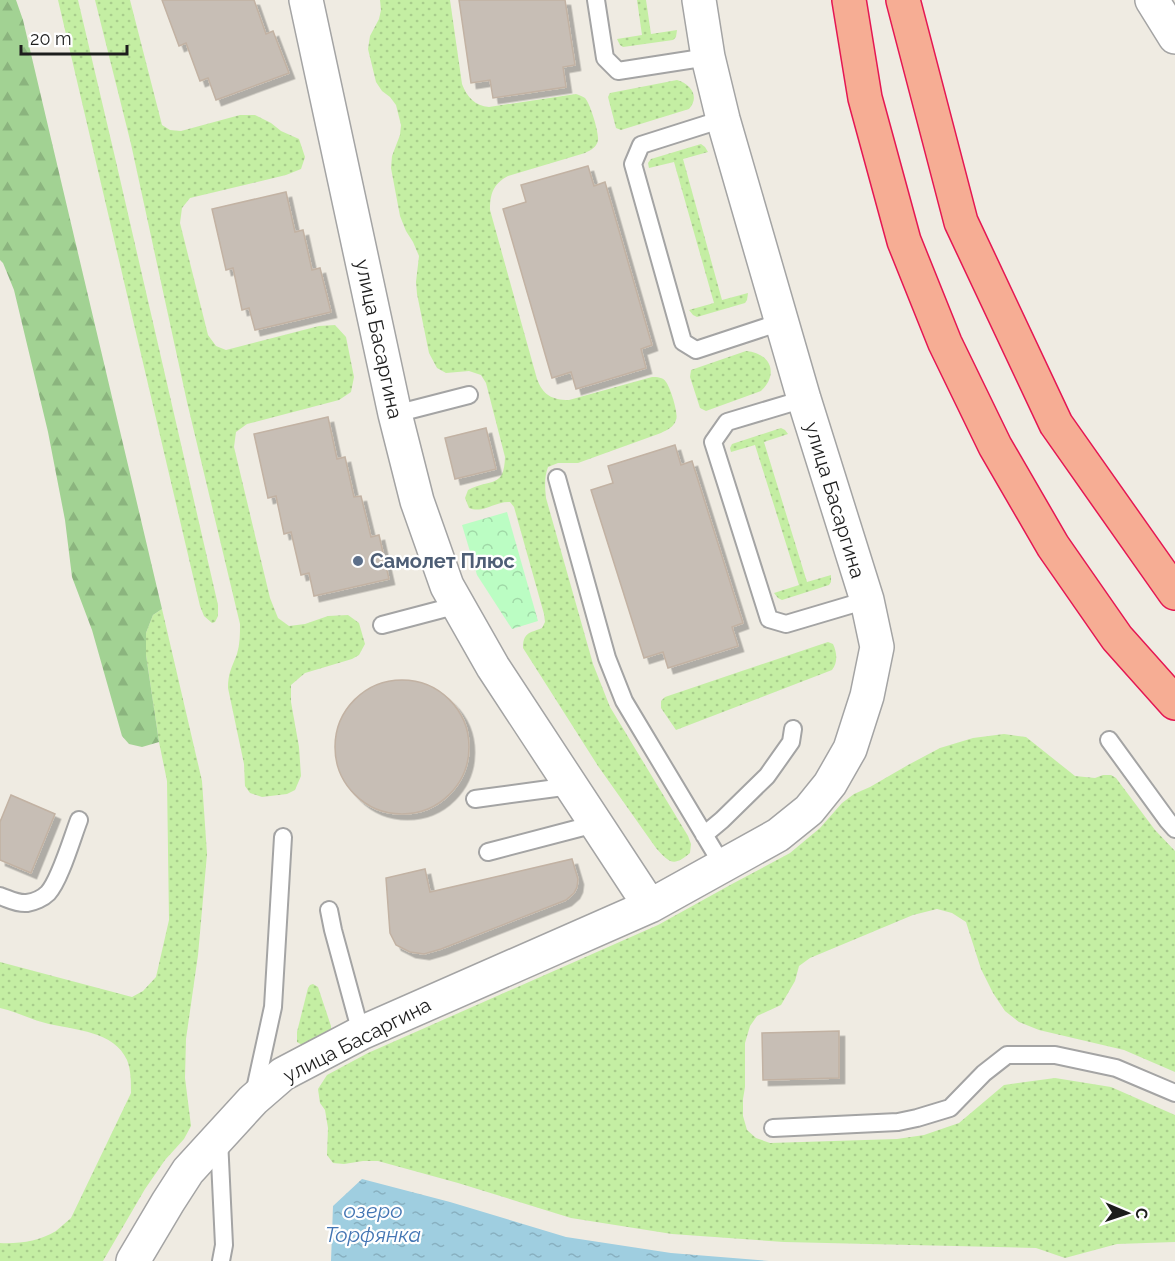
<svg xmlns="http://www.w3.org/2000/svg" width="1175" height="1261" font-family="Raleway,sans-serif">
	<style>
		.grass { fill: url(#grass-dots) }
		.forest { fill: url(#forest-firs) }
		.park { fill: url(#park-crowns) }
		.water { fill: url(#water-ripples) }
		.building { fill: #c7beb5; stroke: #c2b2a3; stroke-width: 1.5; filter: url(#shadow) }
		.lines { fill: none; stroke-linecap: round; stroke-linejoin: round }
		.service-casing { stroke: #a4a4a4; stroke-width: 20 }
		.minor-casing { stroke: #a4a4a4; stroke-width: 36 }
		.trunk-casing { stroke: #e51753; stroke-width: 36 }
		.service { stroke: #fff; stroke-width: 16 }
		.minor { stroke: #fff; stroke-width: 33 }
		.trunk { stroke: #f6ad94; stroke-width: 33 }
		.service-dot { fill: #5c6f8a; stroke: #fff; stroke-width: 2 }
		.labels { text-anchor: middle; stroke-width: 4.5; stroke-linejoin: round; paint-order: stroke }
		.street-label { font-size: 20px; fill: #1d1d1d; stroke: #fff }
		.service-label { font-size: 20px; font-weight: bold; fill: #4e5e75; stroke: #fff; text-anchor: start }
		.water-label { font-size: 21px; font-style: italic; fill: #4375b3; stroke: #fff }
	</style>
	<defs>
		<pattern id="grass-dots" width="8" height="8" patternUnits="userSpaceOnUse" patternTransform="scale(1.5)"><rect width="8" height="8" fill="#c4eea3"/><path d="M2 2h.1M6 6h.1" fill="none" stroke="#a8cc8c" stroke-width="1.8" stroke-linecap="round"/></pattern>
		<pattern id="forest-firs" width="22" height="20" patternUnits="userSpaceOnUse" patternTransform="scale(1.5)"><rect width="22" height="20" fill="#a2d293"/><path d="M5 1l3.5 6h-7zM16 11l3.5 6h-7z" fill="#8bb47e"/></pattern>
		<pattern id="park-crowns" width="20" height="18" patternUnits="userSpaceOnUse" patternTransform="scale(1.5)"><rect width="20" height="18" fill="#bbfdc3"/><path d="M2 6a3 3 0 1 1 6 0M12 15a3 3 0 1 1 6 0" fill="none" stroke="#a0d8a7"/></pattern>
		<pattern id="water-ripples" width="26" height="14" patternUnits="userSpaceOnUse" patternTransform="scale(1.5)"><rect width="26" height="14" fill="#9fcee0"/><path d="M2 4q2-2 4 0t4 0M15 11q2-2 4 0t4 0" fill="none" stroke="#88b0c0"/></pattern>
		<filter id="shadow"><feDropShadow dx="5.5" dy="5.5" stdDeviation="0" flood-color="#0004"/></filter>
	</defs>
	<rect width="100%" height="100%" fill="#efebe2"/>
	<path class="grass" d="M 58,0 L 78,0 L 114,153 L 218,605 L 218,616 L 215,622 L 212,623 L 204,616 L 200,606 Z
		M 95,0 L 130,0 L 162,125 L 170,130 L 181,131 L 240,115 L 255,115 L 271,123 L 281,131 L 299,139 L 305,157 L 301,169 L 286,175 L 190,198 L 182,208 L 180,223 L 208,335 L 216,346 L 226,350 L 319,326 L 335,325 L 346,337 L 354,377 L 351,392 L 339,400 L 247,424 L 236,432 L 234,447 L 270,598 L 278,618 L 289,626 L 305,624 L 328,616 L 348,615 L 359,623 L 365,644 L 359,655 L 352,659 L 305,673 L 291,685 L 291,702 L 299,747 L 301,776 L 295,790 L 287,794 L 262,797 L 250,793 L 245,786 L 244,764 L 228,688 C 228,673 232,667 237,654 C 240,644 240,634 240,624 L 187,402 L 131,144 Z
		M 380,0 L 450,0 L 462,84 C 467,97 475,106 489,107 L 576,94 C 579,95 582,96 585,98 C 590,103 599,132 598,140 C 597,147 591,150 585,153 L 508,176 C 493,184 490,194 490,210 L 537,379 C 543,395 552,400 569,400 L 652,377 C 657,377 663,377 666,382 C 670,387 679,414 676,420 C 674,427 667,430 661,433 L 578,463 L 558,463 L 548,467 C 544,478 545,487 546,498 L 593,664 L 610,707 L 688,836 L 691,844 L 690,853 C 674,867 669,863 656,848 L 598,766 L 523,648 C 523,633 529,633 542,628 L 545,622 L 544,614 L 514,507 L 510,502 C 495,501 483,514 469,508 L 465,498 L 468,490 C 491,478 504,489 505,457 L 486,383 L 481,375 L 469,371 L 446,373 L 437,368 L 429,353 L 417,294 L 416,282 L 419,256 L 413,242 L 406,231 L 400,216 L 391,168 L 392,156 L 400,135 L 401,125 L 396,105 L 390,97 L 382,91 L 376,82 L 368,49 L 370,36 L 379,19 L 381,10 Z
		M 637,0 L 646,0 L 651,34 L 677,30 L 676,37 L 673,40 L 623,47 L 620,45 L 617,39 L 642,35 Z
		M 677,80 C 691,84 700,97 689,109 L 621,130 L 616,128 L 608,97 L 610,93 Z
		M 701,144 L 705,147 L 708,152 L 683,159 L 722,300 L 748,293 L 747,300 L 745,303 L 697,317 L 693,315 L 689,310 L 714,303 L 674,162 L 649,168 L 648,163 L 651,159 Z
		M 746,351 C 771,353 779,374 761,391 L 706,411 L 700,408 L 690,377 L 691,370 Z
		M 781,428 L 785,430 L 788,434 L 764,442 L 807,582 L 831,575 L 831,582 L 829,585 L 782,600 L 778,598 L 774,593 L 799,585 L 755,445 L 731,452 L 730,448 L 732,444 Z
		M 162,609 L 202,781 L 207,854 L 198,955 L 186,1039 L 185,1078 L 191,1126 L 184,1139 L 165,1160 L 145,1189 L 103,1261 L 0,1261 L 0,1243 C 19,1244 40,1241 56,1231 C 61,1227 66,1222 71,1218 L 131,1093 C 131,1082 131,1070 127,1060 C 114,1031 75,1030 49,1024 C 32,1020 17,1012 0,1008 L 0,962 L 132,997 L 143,991 L 156,977 L 169,920 L 167,781 L 159,742 L 146,655 L 146,633 L 153,615 Z
		M 828,642 L 833,644 C 837,653 838,662 832,670 L 676,730 L 661,708 L 661,701 L 665,697 Z
		M 1004,734 L 1026,737 L 1075,776 L 1095,778 L 1103,775 L 1111,775 L 1116,778 L 1155,830 L 1175,851 L 1175,1072 L 1124,1050 L 1039,1030 L 1019,1022 L 1005,1011 L 993,993 L 981,969 L 966,922 L 952,913 L 937,909 L 913,915 L 810,958 L 799,966 L 795,981 L 781,1005 L 757,1016 L 750,1026 L 745,1043 L 745,1087 L 743,1099 L 743,1116 L 747,1130 L 756,1138 L 770,1143 L 897,1139 L 924,1135 L 959,1123 L 1004,1085 L 1055,1078 L 1111,1087 L 1175,1115 L 1175,1242 L 1117,1244 L 1065,1258 L 1036,1248 L 784,1242 L 672,1234 L 571,1218 L 458,1183 L 378,1161 L 363,1161 L 344,1164 L 333,1163 L 327,1155 L 328,1128 L 325,1110 L 320,1103 L 318,1089 L 327,1075 L 368,1053 L 658,925 L 732,884 L 790,853 L 820,828 L 842,803 L 854,794 L 870,787 L 908,765 L 940,748 L 973,738 Z
		M 313,984 L 318,987 L 331,1026 L 331,1031 L 327,1034 L 302,1045 L 297,1042 L 297,1032 L 308,988 L 310,985 Z"/>
	<path class="forest" d="M 0,0 L 16,0 L 23,20 L 162,609 L 153,615 L 146,633 L 146,655 L 159,742 L 142,747 L 129,744 L 122,736 L 92,630 L 72,577 L 65,520 L 48,432 L 14,290 L 3,263 L 0,260 Z"/>
	<path class="park" d="M 507,512 L 538,621 L 512,629 L 477,575 L 462,525 Z"/>
	<path class="water" d="M 362,1179 L 450,1202 L 566,1237 L 671,1253 L 769,1261 L 331,1261 L 333,1206 Z"/>
	<path class="building" d="M 162,0 L 254,0 L 266,34 L 273,31 L 289,73 L 216,100 L 208,78 L 200,81 L 186,43 L 179,46 Z
		M 459,0 L 565,0 L 575,65 L 563,67 L 566,87 L 493,98 L 490,80 L 471,83 Z
		M 588,166 L 594,186 L 605,182 L 652,345 L 641,349 L 646,368 L 576,389 L 571,372 L 552,378 L 503,209 L 526,202 L 521,185 Z
		M 286,192 L 295,232 L 303,230 L 312,270 L 320,268 L 331,312 L 255,330 L 249,308 L 242,310 L 233,268 L 226,270 L 212,209 Z
		M 328,417 L 337,459 L 345,457 L 354,497 L 361,496 L 371,537 L 379,535 L 389,579 L 314,596 L 309,573 L 301,575 L 291,532 L 284,534 L 276,496 L 268,498 L 254,434 Z
		M 486,428 L 496,469 L 455,479 L 445,438 Z
		M 675,445 L 681,465 L 692,461 L 743,623 L 732,627 L 738,646 L 668,668 L 663,652 L 644,658 L 591,490 L 613,483 L 608,466 Z
		M335 747a67 67 0 1 1 134 0a67 67 0 1 1-134 0Z
		M 11,795 L 55,814 L 31,873 L 0,860 L 0,822 Z
		M 572,859 L 578,879 L 577,887 L 574,893 L 566,900 L 441,949 L 424,954 L 410,952 L 396,945 L 390,933 L 386,878 L 425,869 L 430,892 Z
		M 839,1031 L 839,1078 L 763,1080 L 762,1033 Z"/>
	<g class="lines">
		<g class="service-casing">
			<path id="service" d="M 596,0 L 605,58 L 618,71 L 708,57
				M 723,119 L 641,145 L 633,164 L 683,342 L 696,350 L 781,322
				M 804,399 L 727,422 L 713,442 L 769,619 L 786,624 L 867,600
				M 395,414 L 469,395
				M 557,478 L 607,658 L 624,701 L 723,866
				M 382,625 L 458,605
				M 1109,740 L 1168,821 L 1175,829
				M 475,799 L 571,786
				M 704,835 L 722,820 L 767,776 L 791,742 L 793,729
				M 488,852 L 595,824
				M 0,896 C 9,899 17,904 27,903 C 34,902 43,898 48,893 C 60,880 72,838 79,820
				M 329,910 L 333,930 L 361,1033
				M 254,1094 L 273,1007 L 283,837
				M 773,1128 L 898,1122 L 917,1118 L 950,1108 L 984,1073 L 1007,1055 L 1055,1055 L 1116,1068 L 1175,1093
				M 219,1139 L 224,1245 L 221,1261"/>
		</g>
		<g class="minor-casing">
			<path id="minor" d="M 306,0 L 395,414 L 417,501 L 447,586 L 493,667 L 650,906
				M 1152,0 L 1175,37
				M 133,1261 L 168,1202 L 188,1171 L 253,1100 L 283,1074 L 361,1033 L 650,906 L 778,835 L 809,810 L 830,784 L 850,749 L 867,696 L 877,647 L 867,600 L 804,399 L 723,119 L 708,57 L 699,0"/>
		</g>
		<g class="trunk-casing">
			<path id="trunk" d="M 849,0 L 865,98 L 904,241 L 945,343 L 995,446 L 1053,546 L 1117,638 L 1175,703
				M 903,0 L 961,222 L 1056,424 L 1175,593"/>
		</g>
		<use href="#service" class="service"/>
		<use href="#minor" class="minor"/>
		<use href="#trunk" class="trunk"/>
	</g>
	<circle class="service-dot" cx="358" cy="561" r="6"/>
	<g class="labels">
		<g class="street-label">
			<text transform="translate(379 339) rotate(78)" y="7">улица Басаргина</text>
			<text transform="translate(835 500) rotate(73)" y="7">улица Басаргина</text>
			<text transform="translate(357 1040) rotate(-27)" y="7">улица Басаргина</text>
		</g>
		<g class="service-label">
			<text x="370" y="568">Самолет Плюс</text>
		</g>
		<g class="water-label">
			<text x="373" y="1218">озеро<tspan x="373" dy="24">Торфянка</tspan></text>
		</g>
	</g>
	<g transform="translate(1127 1213) rotate(92)" stroke="#ffffff" stroke-width="4.5" paint-order="stroke">
	<path d="M0-4.5L10 22L0 15L-10 22Z" fill="#1d1d1d"/>
	<text y="-9" font-size="16" font-weight="bold" text-anchor="middle" fill="#1d1d1d">С</text>
	</g>
	<path d="M21 45v9h106v-9" fill="none" stroke="#1d1d1d" stroke-width="3"/>
	<text x="30" y="45" font-size="18" fill="#1d1d1d" stroke="#ffffff" stroke-width="4.5" paint-order="stroke">20 m</text>
</svg>
